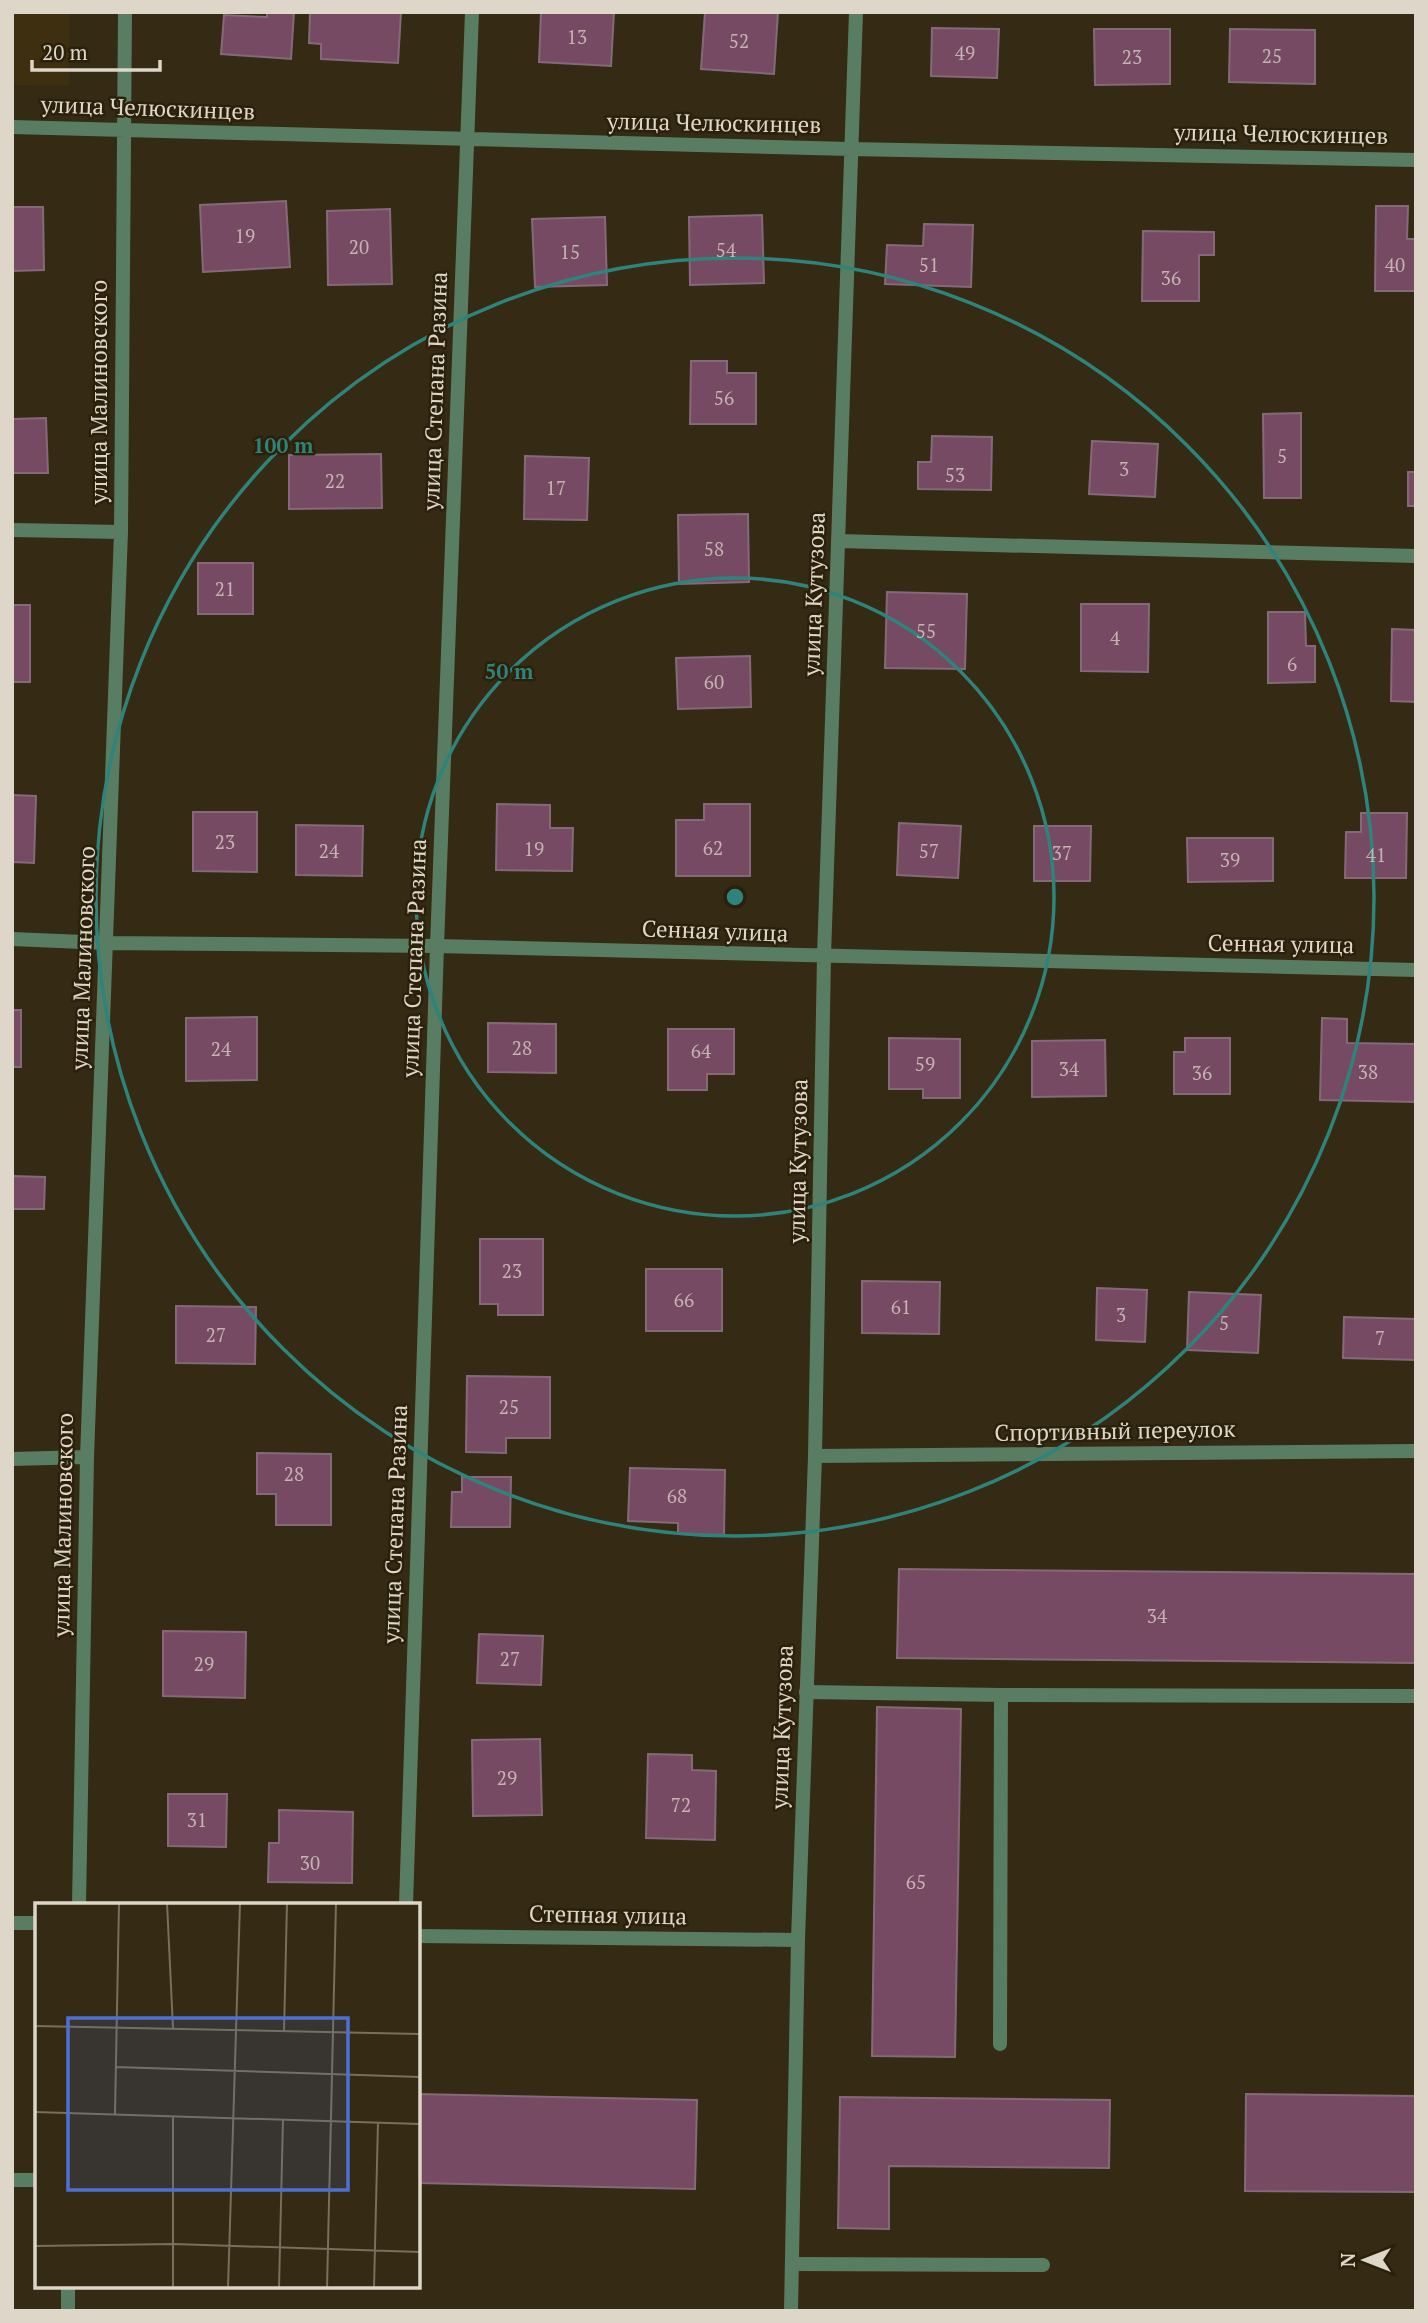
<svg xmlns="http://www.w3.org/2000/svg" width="1428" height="2323" font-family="'PT Serif',serif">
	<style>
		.built { fill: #3e2f11 }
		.building { fill: #774a64; stroke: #846a78; stroke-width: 2 }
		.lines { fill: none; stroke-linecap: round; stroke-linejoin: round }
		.service { stroke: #597d62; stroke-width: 14 }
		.minor { stroke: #597d62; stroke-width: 14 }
		.ring { fill: none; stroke: #2e847c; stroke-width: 3.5 }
		.labels { text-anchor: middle; stroke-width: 5; stroke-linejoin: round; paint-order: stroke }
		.number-label { font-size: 19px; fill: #c4b3b0 }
		.street-label { font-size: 23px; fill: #ddd6c9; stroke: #2b200a }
		.inset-road { fill: none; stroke: #786f5c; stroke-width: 2 }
		.view { fill: #4d70d4; fill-opacity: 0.15; stroke: #4d70d4; stroke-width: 3.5 }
		.inset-edge { fill: none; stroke: #ddd6c9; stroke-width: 3.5 }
		.centre { fill: #2e847c; stroke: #2b200a; stroke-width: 3.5 }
		.ring-label { font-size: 21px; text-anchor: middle; font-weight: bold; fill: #2e847c; stroke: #2b200a; stroke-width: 5; stroke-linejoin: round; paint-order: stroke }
	</style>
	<rect width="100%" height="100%" fill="#352a13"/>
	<path class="built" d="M 12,12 L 70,12 L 69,86 L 12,85 Z"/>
	<path class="building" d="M 267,12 L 294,12 L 291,59 L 221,54 L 224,15 L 267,17 Z
		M 310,12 L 401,12 L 398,63 L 321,59 L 321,44 L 309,43 Z
		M 541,12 L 614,12 L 611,66 L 539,62 Z
		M 705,12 L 778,12 L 774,74 L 701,69 Z
		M 932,28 L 999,29 L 997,78 L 931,76 Z
		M 1094,29 L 1170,29 L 1170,84 L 1095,85 Z
		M 1230,29 L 1315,30 L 1315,84 L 1229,82 Z
		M 286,201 L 290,267 L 203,272 L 200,205 Z
		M 1376,206 L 1408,206 L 1407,239 L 1416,239 L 1416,291 L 1375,291 Z
		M 12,207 L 43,207 L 44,270 L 12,271 Z
		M 390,209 L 392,284 L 328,285 L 327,211 Z
		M 762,215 L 764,283 L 690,285 L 689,217 Z
		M 605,217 L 607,285 L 535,287 L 532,219 Z
		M 924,224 L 973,225 L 971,287 L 885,284 L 887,245 L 923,246 Z
		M 1143,231 L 1214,232 L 1214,255 L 1199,255 L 1199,301 L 1142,301 Z
		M 691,361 L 727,361 L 727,373 L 756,373 L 756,424 L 690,424 Z
		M 1301,413 L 1301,498 L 1264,498 L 1263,414 Z
		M 46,418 L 48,473 L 12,473 L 12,419 Z
		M 932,436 L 992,437 L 991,490 L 918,489 L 918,462 L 931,462 Z
		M 1092,441 L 1158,444 L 1155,497 L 1089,494 Z
		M 381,454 L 382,508 L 289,509 L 289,455 Z
		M 525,456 L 589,458 L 587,520 L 524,519 Z
		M 1408,472 L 1416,472 L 1416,506 L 1408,506 Z
		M 748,514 L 749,582 L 679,584 L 678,515 Z
		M 198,563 L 253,563 L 253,614 L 198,614 Z
		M 887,592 L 967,594 L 965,669 L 885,668 Z
		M 1081,604 L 1149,604 L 1148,672 L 1081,671 Z
		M 12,605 L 30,605 L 30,682 L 12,682 Z
		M 1268,612 L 1305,612 L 1306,646 L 1315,646 L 1315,682 L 1268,683 Z
		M 1392,629 L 1416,630 L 1416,702 L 1391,701 Z
		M 750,656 L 751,707 L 678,709 L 676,658 Z
		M 12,795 L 36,796 L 34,863 L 12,862 Z
		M 497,804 L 550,805 L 550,828 L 573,828 L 572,871 L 496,870 Z
		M 704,804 L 750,804 L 750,876 L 676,876 L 676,820 L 704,820 Z
		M 193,812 L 257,812 L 257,872 L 193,871 Z
		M 1361,813 L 1407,813 L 1406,878 L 1345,878 L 1346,832 L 1361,832 Z
		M 899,823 L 961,826 L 958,878 L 897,875 Z
		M 296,825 L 363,826 L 362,876 L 296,875 Z
		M 1034,826 L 1091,826 L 1090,881 L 1034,881 Z
		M 1187,838 L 1273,838 L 1273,881 L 1188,882 Z
		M 12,1010 L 21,1010 L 21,1067 L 12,1067 Z
		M 257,1017 L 257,1080 L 186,1081 L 186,1018 Z
		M 1322,1018 L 1347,1019 L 1347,1043 L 1416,1044 L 1416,1102 L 1320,1100 Z
		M 488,1023 L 556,1024 L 556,1073 L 488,1072 Z
		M 668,1029 L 734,1029 L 734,1074 L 707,1074 L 707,1090 L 668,1090 Z
		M 889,1038 L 960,1039 L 960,1098 L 923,1098 L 923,1089 L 889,1089 Z
		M 1185,1038 L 1230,1038 L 1230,1094 L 1174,1094 L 1174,1052 L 1185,1052 Z
		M 1105,1040 L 1106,1096 L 1032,1097 L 1032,1041 Z
		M 12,1176 L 45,1177 L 44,1209 L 12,1209 Z
		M 480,1239 L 543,1239 L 543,1315 L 498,1315 L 498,1304 L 480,1304 Z
		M 646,1269 L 722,1269 L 722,1331 L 646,1331 Z
		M 862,1281 L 940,1282 L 939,1334 L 862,1333 Z
		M 1097,1288 L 1147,1290 L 1145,1342 L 1096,1340 Z
		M 1189,1292 L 1261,1295 L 1258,1353 L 1187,1350 Z
		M 176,1306 L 256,1307 L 255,1364 L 176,1363 Z
		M 1344,1317 L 1416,1319 L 1416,1360 L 1343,1358 Z
		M 467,1376 L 550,1377 L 550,1438 L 506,1438 L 506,1453 L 466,1452 Z
		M 257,1453 L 331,1454 L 331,1525 L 276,1525 L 276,1494 L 257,1494 Z
		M 630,1468 L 725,1470 L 724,1535 L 678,1534 L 678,1523 L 628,1521 Z
		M 462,1477 L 511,1477 L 510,1527 L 451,1527 L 452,1492 L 462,1492 Z
		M 899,1569 L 1416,1574 L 1416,1663 L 897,1658 Z
		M 163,1631 L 246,1632 L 245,1698 L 163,1696 Z
		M 479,1634 L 543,1636 L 541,1685 L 477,1683 Z
		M 877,1707 L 961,1709 L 955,2057 L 872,2056 Z
		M 540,1739 L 542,1815 L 473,1816 L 472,1740 Z
		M 648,1754 L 692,1755 L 692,1770 L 716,1771 L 715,1840 L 646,1838 Z
		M 168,1794 L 227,1794 L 226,1847 L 168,1846 Z
		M 279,1810 L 353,1812 L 352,1883 L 268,1882 L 269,1843 L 279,1843 Z
		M 418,2094 L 697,2100 L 695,2189 L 418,2183 Z
		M 1246,2094 L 1416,2096 L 1416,2192 L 1245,2191 Z
		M 840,2097 L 1110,2100 L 1109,2168 L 889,2166 L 889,2229 L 838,2228 Z"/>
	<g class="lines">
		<path class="service" d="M 806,1692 L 1001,1695 L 1416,1696
			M 1000,2044 L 1001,1695
			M 12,2180 L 37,2180
			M 792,2264 L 1043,2265"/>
		<path class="minor" d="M 12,127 L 850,149 L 1416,160
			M 12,530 L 121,532
			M 838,541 L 1416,556
			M 12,939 L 106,943 L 437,946 L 1416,970
			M 815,1456 L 1416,1451
			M 12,1459 L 87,1457
			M 79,1905 L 87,1457 L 121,532 L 125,12
			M 406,1905 L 437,946 L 472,12
			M 12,1923 L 37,1923
			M 418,1936 L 798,1940
			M 68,2286 L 68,2311
			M 791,2311 L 798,1940 L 815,1456 L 824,956 L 856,12"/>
	</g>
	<g class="ring">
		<circle cx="735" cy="897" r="319"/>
		<circle cx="735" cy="897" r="639"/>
	</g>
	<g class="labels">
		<g class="number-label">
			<text x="577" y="44">13</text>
			<text x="739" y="48">52</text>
			<text x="965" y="60">49</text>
			<text x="1272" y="63">25</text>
			<text x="1132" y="64">23</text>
			<text x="245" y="243">19</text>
			<text x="359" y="254">20</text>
			<text x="726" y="257">54</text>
			<text x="570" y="259">15</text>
			<text x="929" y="272">51</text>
			<text x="1395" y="272">40</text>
			<text x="1171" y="285">36</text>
			<text x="724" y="405">56</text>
			<text x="1282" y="463">5</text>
			<text x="1124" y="476">3</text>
			<text x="955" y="482">53</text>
			<text x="335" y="488">22</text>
			<text x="556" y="495">17</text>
			<text x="714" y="556">58</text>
			<text x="225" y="596">21</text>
			<text x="926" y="638">55</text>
			<text x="1115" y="645">4</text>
			<text x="1292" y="671">6</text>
			<text x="714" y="689">60</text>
			<text x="225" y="849">23</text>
			<text x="713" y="855">62</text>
			<text x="534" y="856">19</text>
			<text x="329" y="858">24</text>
			<text x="929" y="858">57</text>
			<text x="1062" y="860">37</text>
			<text x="1376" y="862">41</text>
			<text x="1230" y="867">39</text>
			<text x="522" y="1055">28</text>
			<text x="221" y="1056">24</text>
			<text x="701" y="1058">64</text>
			<text x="925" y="1071">59</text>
			<text x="1069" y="1076">34</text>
			<text x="1368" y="1079">38</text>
			<text x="1202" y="1080">36</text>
			<text x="512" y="1278">23</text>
			<text x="684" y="1307">66</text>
			<text x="901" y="1314">61</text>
			<text x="1121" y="1322">3</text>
			<text x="1224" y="1330">5</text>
			<text x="216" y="1342">27</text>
			<text x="1380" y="1345">7</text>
			<text x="509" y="1414">25</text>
			<text x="294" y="1481">28</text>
			<text x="677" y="1503">68</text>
			<text x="1157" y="1623">34</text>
			<text x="510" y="1666">27</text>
			<text x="204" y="1671">29</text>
			<text x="507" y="1785">29</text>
			<text x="681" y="1812">72</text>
			<text x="197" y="1827">31</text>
			<text x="310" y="1870">30</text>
			<text x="916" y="1889">65</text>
		</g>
		<g class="street-label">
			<text transform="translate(148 108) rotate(2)" y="8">улица Челюскинцев</text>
			<text transform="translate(714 123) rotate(1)" y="8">улица Челюскинцев</text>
			<text transform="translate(1281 134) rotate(1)" y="8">улица Челюскинцев</text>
			<text transform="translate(435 391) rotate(-88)" y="8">улица Степана Разина</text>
			<text transform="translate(99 392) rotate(-90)" y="8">улица Малиновского</text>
			<text transform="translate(814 594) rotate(-88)" y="8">улица Кутузова</text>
			<text transform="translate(715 931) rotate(2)" y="8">Сенная улица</text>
			<text transform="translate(1281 944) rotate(1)" y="8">Сенная улица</text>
			<text transform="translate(83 958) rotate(-88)" y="8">улица Малиновского</text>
			<text transform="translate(414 958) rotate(-88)" y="8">улица Степана Разина</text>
			<text transform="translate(798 1161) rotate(-89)" y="8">улица Кутузова</text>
			<text transform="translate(1115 1431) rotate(-1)" y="8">Спортивный переулок</text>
			<text transform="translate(395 1524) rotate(-88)" y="8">улица Степана Разина</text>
			<text transform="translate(63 1525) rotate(-89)" y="8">улица Малиновского</text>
			<text transform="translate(782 1727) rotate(-88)" y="8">улица Кутузова</text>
			<text transform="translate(608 1915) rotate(1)" y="8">Степная улица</text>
		</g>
	</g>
	<g transform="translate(35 1903)">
		<rect width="385" height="385" fill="#352a13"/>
		<path class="inset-road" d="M 132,0 L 138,125M 0,123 L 385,131M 249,129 L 252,0M 80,164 L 385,174M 0,209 L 385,221M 80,211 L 84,0M 138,213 L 138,385M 0,343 L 139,341 L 385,349M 193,385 L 205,0M 244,385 L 248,216M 292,385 L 301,0M 339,385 L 343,219"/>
		<path class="view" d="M 33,115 L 313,115 L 313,287 L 33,287 Z"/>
		<rect width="385" height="385" class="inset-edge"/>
	</g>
	<circle cx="735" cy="897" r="10" class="centre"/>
	<g class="ring-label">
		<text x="283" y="453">100 m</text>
		<text x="509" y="679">50 m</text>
	</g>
	<rect width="1428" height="2323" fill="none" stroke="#ddd6c9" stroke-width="28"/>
	<g transform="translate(1365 2260) rotate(270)" stroke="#2b200a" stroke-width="5" paint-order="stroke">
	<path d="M0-5L12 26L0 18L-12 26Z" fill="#ddd6c9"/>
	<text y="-10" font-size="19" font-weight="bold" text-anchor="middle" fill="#ddd6c9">N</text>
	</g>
	<path d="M32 60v10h128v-10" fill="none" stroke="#ddd6c9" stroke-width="3.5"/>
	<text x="42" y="60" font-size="21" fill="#ddd6c9" stroke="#2b200a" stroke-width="5" paint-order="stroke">20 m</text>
</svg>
